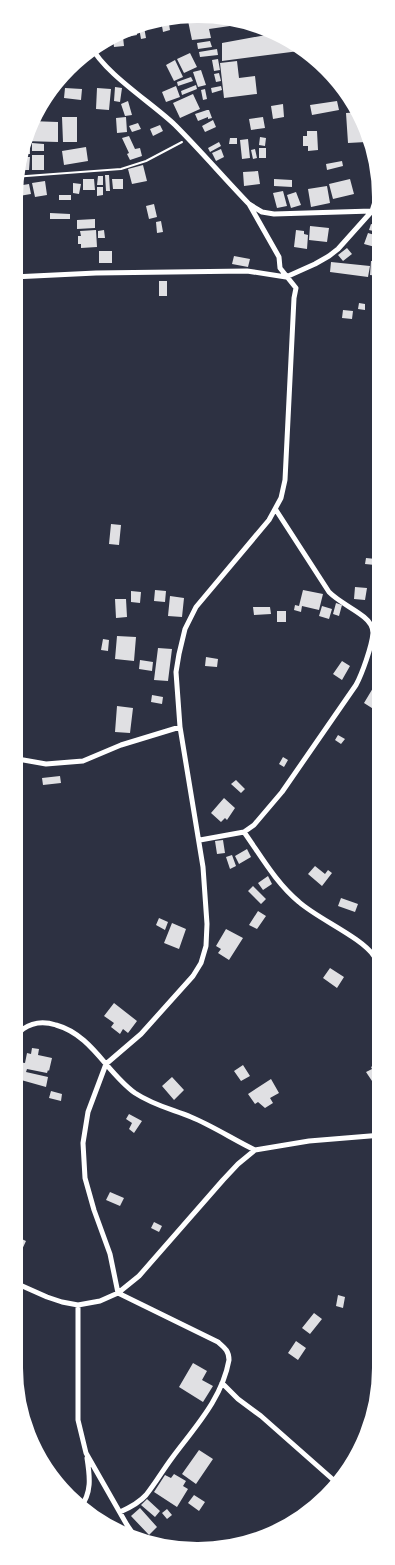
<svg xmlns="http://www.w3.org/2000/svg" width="395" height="1565" font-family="Mulish,sans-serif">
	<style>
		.building { fill: #e0e0e3 }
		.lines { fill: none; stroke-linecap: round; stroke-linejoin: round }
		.path { stroke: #fff; stroke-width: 2 }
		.minor { stroke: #fff; stroke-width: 5 }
		.rim { fill: none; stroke: #fff; stroke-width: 6 }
	</style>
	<rect width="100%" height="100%" fill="#2d3142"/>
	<path class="building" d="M 218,13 L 222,13 L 244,20 L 244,24 L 209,29 L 211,38 L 192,40 L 187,16 Z
		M 168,18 L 170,30 L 163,32 L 161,20 Z
		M 144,27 L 146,38 L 141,39 L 139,28 Z
		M 136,29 L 137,35 L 127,37 L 126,31 Z
		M 282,32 L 307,50 L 222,61 L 222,43 Z
		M 123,37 L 124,46 L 114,47 L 113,39 Z
		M 210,41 L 212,47 L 198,49 L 197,43 Z
		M 217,49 L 218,55 L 200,57 L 199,52 Z
		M 190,53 L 197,67 L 184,73 L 177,59 Z
		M 218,59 L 220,70 L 214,71 L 212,60 Z
		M 175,60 L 183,77 L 174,81 L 166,65 Z
		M 237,61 L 239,78 L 255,76 L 257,94 L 224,98 L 220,63 Z
		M 71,64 L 75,66 L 69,78 L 64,75 Z
		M 201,70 L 206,85 L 198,87 L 193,72 Z
		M 219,73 L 221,81 L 216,82 L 214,74 Z
		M 191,77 L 193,81 L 178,86 L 177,82 Z
		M 196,85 L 197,89 L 182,95 L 181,91 Z
		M 176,86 L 180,97 L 166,102 L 162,92 Z
		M 221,86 L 222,90 L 212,93 L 211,88 Z
		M 115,87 L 122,88 L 120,102 L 114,101 Z
		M 65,88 L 82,89 L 81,100 L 64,98 Z
		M 97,88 L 111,89 L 109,110 L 96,109 Z
		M 205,89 L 207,99 L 203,100 L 201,90 Z
		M 193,94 L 200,109 L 180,118 L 173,103 Z
		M 128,101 L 132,115 L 125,116 L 121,104 Z
		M 337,101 L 339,110 L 312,115 L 310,105 Z
		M 283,104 L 284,117 L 273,119 L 271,106 Z
		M 207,110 L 209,110 L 212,118 L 208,119 L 208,117 L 198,121 L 195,114 Z
		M 362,112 L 365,115 L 366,142 L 348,143 L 346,113 Z
		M 62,117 L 77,117 L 77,142 L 63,142 Z
		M 126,117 L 127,132 L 117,133 L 116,118 Z
		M 263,117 L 265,128 L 251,130 L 249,119 Z
		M 213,120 L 216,127 L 205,132 L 202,126 Z
		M 30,121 L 58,122 L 58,142 L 24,141 Z
		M 138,123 L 141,129 L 132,132 L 129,126 Z
		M 160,125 L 163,131 L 153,136 L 150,129 Z
		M 307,131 L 317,131 L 318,150 L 308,151 L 308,146 L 303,146 L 303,136 L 307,136 Z
		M 129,136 L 135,149 L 140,148 L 142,156 L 130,160 L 127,154 L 129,153 L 122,138 Z
		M 260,137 L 266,138 L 265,146 L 259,145 Z
		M 230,138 L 237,138 L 237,144 L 229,144 Z
		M 248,139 L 250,158 L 242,159 L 240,140 Z
		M 219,142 L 221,146 L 210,152 L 208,148 Z
		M 25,143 L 30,143 L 30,154 L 24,154 Z
		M 32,143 L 44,144 L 44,151 L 32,151 Z
		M 86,147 L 88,161 L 64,165 L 62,151 Z
		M 259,148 L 266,148 L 266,158 L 259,158 Z
		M 221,149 L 224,157 L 216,161 L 212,153 Z
		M 255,149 L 257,158 L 253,159 L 251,150 Z
		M 32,155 L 44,155 L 44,170 L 32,170 Z
		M 18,157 L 30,157 L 29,170 L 15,170 Z
		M 342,161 L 343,166 L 327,170 L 326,164 Z
		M 143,165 L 147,181 L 132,184 L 128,169 Z
		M 258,171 L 260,184 L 244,186 L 243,172 Z
		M 105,175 L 109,175 L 110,191 L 106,191 Z
		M 98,176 L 103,176 L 103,185 L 97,185 Z
		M 83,179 L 94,179 L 95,190 L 83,190 Z
		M 112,179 L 123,179 L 123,189 L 113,189 Z
		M 274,179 L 292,180 L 292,187 L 274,186 Z
		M 350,179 L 354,194 L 333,199 L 329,184 Z
		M 45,181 L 47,195 L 35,197 L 32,183 Z
		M 13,183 L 17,198 L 13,200 Z
		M 73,183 L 81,184 L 79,194 L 73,193 Z
		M 29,184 L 31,194 L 19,196 L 17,186 Z
		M 327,186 L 330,203 L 311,207 L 308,189 Z
		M 97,187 L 103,187 L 103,195 L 97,196 Z
		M 283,191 L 287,206 L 277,208 L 273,193 Z
		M 296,192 L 301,205 L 291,208 L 287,195 Z
		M 59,195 L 71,195 L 71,200 L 59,200 Z
		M 154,204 L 157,217 L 149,219 L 146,206 Z
		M 50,213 L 70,214 L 70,219 L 50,219 Z
		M 95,219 L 95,228 L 77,229 L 77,220 Z
		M 161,221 L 163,232 L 157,233 L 156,222 Z
		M 371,224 L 380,226 L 378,232 L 369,230 Z
		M 310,226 L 329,228 L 327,242 L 309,240 Z
		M 96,230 L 97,247 L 81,248 L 81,244 L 78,244 L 78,236 L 81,236 L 80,231 Z
		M 104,230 L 105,238 L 98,238 L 98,231 Z
		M 296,230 L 304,231 L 304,234 L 308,235 L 307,249 L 294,247 Z
		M 368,233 L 378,236 L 375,247 L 364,244 Z
		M 347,248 L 352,254 L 343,261 L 338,255 Z
		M 373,248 L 381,249 L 381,259 L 372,258 Z
		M 99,251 L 112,251 L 112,263 L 99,263 Z
		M 234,256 L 250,259 L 248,267 L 232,264 Z
		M 371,261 L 380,261 L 379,276 L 370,275 Z
		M 331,262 L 370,266 L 368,277 L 330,272 Z
		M 159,281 L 167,281 L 167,296 L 159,296 Z
		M 359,303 L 365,304 L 365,310 L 358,309 Z
		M 343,310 L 353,311 L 352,319 L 342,318 Z
		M 111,524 L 121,525 L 119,545 L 109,544 Z
		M 366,558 L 376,559 L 375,565 L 365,564 Z
		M 355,587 L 367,588 L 365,600 L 354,599 Z
		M 155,590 L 166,591 L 165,602 L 154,601 Z
		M 303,590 L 323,594 L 319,610 L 302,606 L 301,612 L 294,610 L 295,605 L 299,606 Z
		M 131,591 L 141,592 L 140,603 L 131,602 Z
		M 170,596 L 184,598 L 182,617 L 168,616 Z
		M 115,599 L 126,599 L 127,617 L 116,618 Z
		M 336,603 L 342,605 L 339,616 L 333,614 Z
		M 322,606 L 332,609 L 329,619 L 319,616 Z
		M 253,607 L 270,607 L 271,614 L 254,615 Z
		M 277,611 L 286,611 L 286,622 L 277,622 Z
		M 117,636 L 136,637 L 134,661 L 115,659 Z
		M 103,639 L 109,640 L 108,651 L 101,650 Z
		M 158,648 L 172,649 L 168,681 L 154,680 Z
		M 206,657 L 218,659 L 217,667 L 205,666 Z
		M 140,660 L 153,662 L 152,671 L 139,669 Z
		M 342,661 L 350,666 L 342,680 L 333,674 Z
		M 373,688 L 382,694 L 382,698 L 375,710 L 364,703 Z
		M 152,695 L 163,697 L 162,704 L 151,702 Z
		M 117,706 L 133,708 L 130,733 L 115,732 Z
		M 12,723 L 21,724 L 20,733 L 16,732 L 16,735 L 12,735 Z
		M 338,735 L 345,739 L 341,744 L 335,740 Z
		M 283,757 L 288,760 L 284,767 L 279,764 Z
		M 60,776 L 61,783 L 43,785 L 42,778 Z
		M 236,780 L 245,789 L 241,793 L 231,784 Z
		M 224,798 L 235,808 L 227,820 L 225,818 L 221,822 L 211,813 Z
		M 223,840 L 225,853 L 217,854 L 215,841 Z
		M 247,849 L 251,857 L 239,864 L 235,856 Z
		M 232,855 L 236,866 L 230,869 L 226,857 Z
		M 315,866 L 325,874 L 328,870 L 332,873 L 322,886 L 308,874 Z
		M 268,876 L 272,884 L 263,890 L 258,883 Z
		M 253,886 L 266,899 L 261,904 L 248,891 Z
		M 341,898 L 358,904 L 355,912 L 338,906 Z
		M 258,911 L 266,916 L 257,929 L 249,925 Z
		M 159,918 L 168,922 L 165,930 L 156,925 Z
		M 172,923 L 186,929 L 179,949 L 164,943 Z
		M 226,929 L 243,938 L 229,960 L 218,953 L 221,949 L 216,946 Z
		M 330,968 L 344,977 L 337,988 L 323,978 Z
		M 114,1003 L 137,1021 L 128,1033 L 123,1029 L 120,1034 L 111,1027 L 114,1023 L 104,1016 Z
		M 32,1048 L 39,1049 L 38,1055 L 52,1058 L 49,1071 L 48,1070 L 47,1073 L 27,1069 L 26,1072 L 48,1077 L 46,1087 L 14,1078 L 16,1064 L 18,1062 L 25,1063 L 27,1053 L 31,1054 Z
		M 377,1063 L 380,1067 L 374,1071 L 382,1081 L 382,1092 L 380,1093 L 366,1072 L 372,1069 L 371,1067 Z
		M 243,1065 L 250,1076 L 241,1081 L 234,1071 Z
		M 172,1077 L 184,1090 L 174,1100 L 162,1086 Z
		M 271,1079 L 279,1093 L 270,1098 L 273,1103 L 265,1108 L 258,1102 L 255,1104 L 248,1094 Z
		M 51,1091 L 62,1094 L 61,1101 L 49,1098 Z
		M 129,1114 L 142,1121 L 134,1133 L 129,1129 L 132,1123 L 126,1119 Z
		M 110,1192 L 124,1198 L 120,1206 L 106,1200 Z
		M 154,1222 L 162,1226 L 159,1232 L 151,1228 Z
		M 11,1234 L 26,1241 L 19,1256 L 11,1252 Z
		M 338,1295 L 345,1297 L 343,1308 L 336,1306 Z
		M 314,1313 L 322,1319 L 310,1334 L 302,1328 Z
		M 296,1341 L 306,1348 L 298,1360 L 288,1353 Z
		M 193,1363 L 207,1371 L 202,1380 L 213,1386 L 203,1402 L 179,1387 Z
		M 199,1450 L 213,1459 L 196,1484 L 182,1474 Z
		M 174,1474 L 186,1481 L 183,1486 L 188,1489 L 177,1507 L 154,1492 L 165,1475 L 171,1478 Z
		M 194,1495 L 205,1502 L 199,1511 L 188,1503 Z
		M 147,1499 L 160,1511 L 155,1517 L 141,1505 Z
		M 140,1508 L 157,1527 L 149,1535 L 131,1516 Z
		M 167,1509 L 172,1515 L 167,1519 L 162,1513 Z"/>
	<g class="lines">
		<path class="path" d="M 13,177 L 121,169 L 146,161 L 182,142"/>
		<path class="minor" d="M 91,46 C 104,73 152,103 175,125 C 200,150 224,178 249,204 L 262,212 L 274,214 L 372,211 L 382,213
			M 13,277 L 96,273 L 247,271 L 286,277 L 315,264 L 329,256 L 338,249 L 372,211 L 382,180
			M 12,758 L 46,764 L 83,761 L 121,745 L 180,727
			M 244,832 C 261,856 276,883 299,902 C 318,919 361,937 374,956 C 386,972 373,994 382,1012
			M 200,840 L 244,832 L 254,825 L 282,792 L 356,685 C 362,674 372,646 373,633 C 373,626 369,621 364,617 C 353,608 339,602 329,592 L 276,510
			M 12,1039 C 16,1036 19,1032 23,1029 C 33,1022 44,1021 56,1025 C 92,1035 106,1072 135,1093 C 153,1105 171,1109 191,1117 C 213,1126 234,1140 255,1150
			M 11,1281 L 47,1297 L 62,1302 L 78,1305 L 100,1301 L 118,1293 L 139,1276 L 223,1180 L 238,1164 L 255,1150 L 309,1141 L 382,1135
			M 78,1305 L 78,1420 L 86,1453 L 127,1525 L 138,1541
			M 222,1383 L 238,1399 L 261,1416 L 338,1484
			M 80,1508 C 92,1493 90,1477 87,1458
			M 120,1512 C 129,1508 139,1503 146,1495 C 155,1484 163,1470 172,1458 C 195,1427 222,1399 229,1360 C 229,1351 225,1348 218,1342 L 118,1293 L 110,1254 L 94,1210 L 85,1178 L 83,1143 L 88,1112 L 106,1064 L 141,1034 L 193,976 L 201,963 L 206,946 L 207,924 L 203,867 L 180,727 L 176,672 L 179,654 L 185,629 L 196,607 L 269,520 L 281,498 L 285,480 L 294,298 L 296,288 L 280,268 L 279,257 L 249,204"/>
	</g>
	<path d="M0 0H395V1565H0ZM197 20H198A177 177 0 0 1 375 197V1368A177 177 0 0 1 198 1545H197A177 177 0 0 1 20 1368V197A177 177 0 0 1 197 20Z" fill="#fff" fill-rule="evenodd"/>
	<path class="rim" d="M197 20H198A177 177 0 0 1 375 197V1368A177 177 0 0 1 198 1545H197A177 177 0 0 1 20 1368V197A177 177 0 0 1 197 20Z"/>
</svg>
